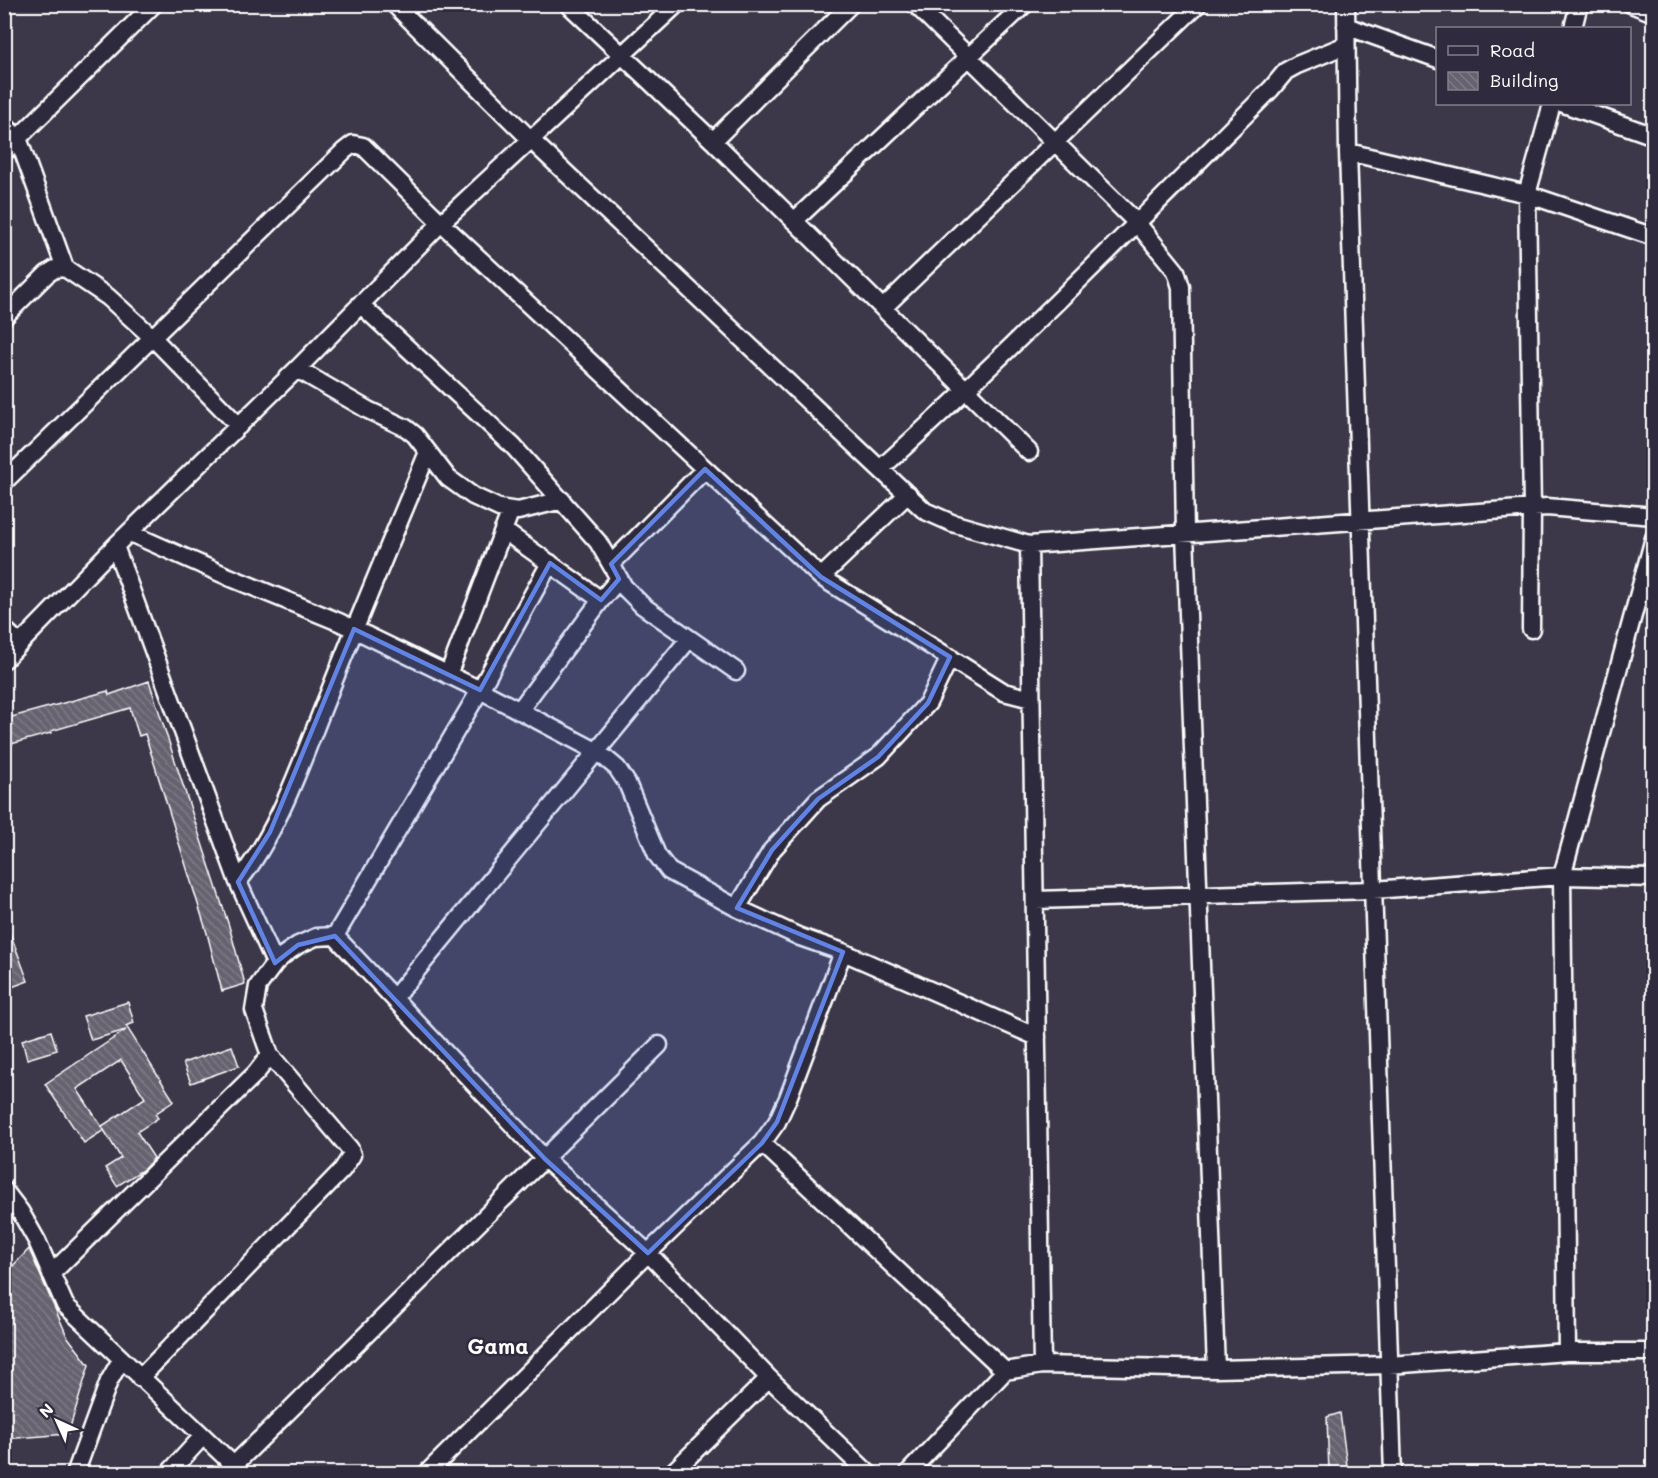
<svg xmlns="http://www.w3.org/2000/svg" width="1658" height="1478" font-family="Mali,sans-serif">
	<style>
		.building { fill: url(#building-back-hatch); stroke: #fff; stroke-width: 1.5; fill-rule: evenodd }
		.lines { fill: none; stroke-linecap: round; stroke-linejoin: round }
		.minor-casing { stroke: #fff; stroke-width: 21 }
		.minor { stroke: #2f2a3d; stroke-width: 16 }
		.marked { fill: #6183e4; fill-opacity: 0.2; stroke: #6183e4; stroke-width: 4.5; stroke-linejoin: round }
		.labels { text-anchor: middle; stroke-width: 5; stroke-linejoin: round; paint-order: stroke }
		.district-label { font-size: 22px; font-weight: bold; fill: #fff; stroke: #2f2a3d }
	</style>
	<defs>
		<pattern id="building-back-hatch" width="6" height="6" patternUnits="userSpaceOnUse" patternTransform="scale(1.5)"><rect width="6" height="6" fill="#666270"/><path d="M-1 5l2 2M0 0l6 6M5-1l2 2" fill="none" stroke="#7d7a85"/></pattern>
	</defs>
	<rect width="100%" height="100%" fill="#3c3749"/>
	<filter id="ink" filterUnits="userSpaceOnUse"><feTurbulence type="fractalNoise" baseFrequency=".0167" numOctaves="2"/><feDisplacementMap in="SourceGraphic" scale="12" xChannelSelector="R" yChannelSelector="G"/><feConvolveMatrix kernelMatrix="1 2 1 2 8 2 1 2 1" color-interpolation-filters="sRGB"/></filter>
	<g filter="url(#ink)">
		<path class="building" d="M 149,681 L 229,926 L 245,984 L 222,991 L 207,933 L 145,734 L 139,736 L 130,708 L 51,731 L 51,733 L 4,746 L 4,719 L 108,691 L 109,695 Z
			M 6,922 L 28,981 L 4,990 L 4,923 Z
			M 128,1002 L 134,1023 L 126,1026 L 174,1101 L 155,1114 L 158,1118 L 137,1132 L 154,1158 L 144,1169 L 117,1186 L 105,1168 L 121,1158 L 104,1130 L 84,1143 L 45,1084 L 126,1030 L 91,1040 L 83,1016 ZM 121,1060 L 145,1098 L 102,1126 L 104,1130 L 77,1089 Z
			M 51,1031 L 57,1050 L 27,1059 L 22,1040 Z
			M 232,1046 L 239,1066 L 191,1083 L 183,1063 Z
			M 29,1249 L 67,1336 L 89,1365 L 68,1434 L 4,1439 L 4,1275 Z
			M 1340,1413 L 1348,1473 L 1329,1473 L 1327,1417 Z"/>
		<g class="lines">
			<g class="minor-casing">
				<path id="minor" d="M 394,4 L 532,141 L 880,469 L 925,511 L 952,523 L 1029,545 L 1547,507 L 1654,516
					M 568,4 L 713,141 L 1029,452
					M 915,4 L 1137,223 L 1176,271 L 1181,287 L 1185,533 L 1216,1369
					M 1346,4 L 1348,152 L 1393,1474
					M 1631,4 L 1654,13
					M 1346,26 L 1438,59
					M 1573,28 L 1579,4
					M 1564,104 L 1654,136
					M 4,125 L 18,138 L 65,268
					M 713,141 L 851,4
					M 4,152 L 154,4
					M 1348,152 L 1527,194 L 1654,237
					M 794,221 L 1025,4
					M 360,304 L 513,446 L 598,542 L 624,587 L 643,606 L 736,671
					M 884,307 L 1198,4
					M 4,317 L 47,274 L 55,269 L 65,268 L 108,297 L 152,337 L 239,426
					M 297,369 L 368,410 L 406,428 L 415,435 L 448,478 L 473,496 L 499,508 L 518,511 L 562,500
					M 880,469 C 1015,347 1143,217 1271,89 L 1286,71 L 1297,65 L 1346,45
					M 4,482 L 344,151 L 353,144 L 363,146 L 441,223 L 821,577 L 1004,692 L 1031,699
					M 503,530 L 601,600
					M 130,533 L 229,577 L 339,622 L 480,690 L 598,752 L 617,768 L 627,783 L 657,855 L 669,871 L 737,908 L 800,937 L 843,952 L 1037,1037
					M 1029,545 L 1042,1365
					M 115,546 L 238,882 L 275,963
					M 611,564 L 705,469
					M 821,577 L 908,494
					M 4,629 L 19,643
					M 1531,629 L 1532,508 L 1527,194 L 1552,104
					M 4,660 L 115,546 L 297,369 L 441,223 L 677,4
					M 448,675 L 511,510
					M 519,711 L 601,600 L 619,579
					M 238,882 C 280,830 304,754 329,693 C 361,612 395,532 428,452
					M 1035,900 L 1373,890 L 1562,876 L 1654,878
					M 737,908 L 772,850 L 818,799 L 878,757 L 928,703 L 950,657
					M 335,936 L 480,690 L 550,563
					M 394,998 L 689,639
					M 762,1143 L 1005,1371
					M 4,1190 L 20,1211 L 37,1241 L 65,1305 L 243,1474
					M 51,1274 L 256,1073 L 270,1055
					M 1567,1352 L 1562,876 L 1654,538
					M 140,1378 L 342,1170 L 352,1155 L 350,1149 L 270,1055 L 254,1010 L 258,986 L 275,963 L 285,954 L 298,945 L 316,937 L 335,936 L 545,1159 L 648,1253 L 769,1378 L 869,1474
					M 234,1465 L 659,1045
					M 75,1474 L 109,1381 L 121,1360
					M 168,1474 L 203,1436
					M 426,1474 L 648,1253 L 762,1143 L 777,1122 L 788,1098 L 843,952
					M 671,1474 L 769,1378
					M 907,1474 L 1005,1371 L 1042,1365 L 1216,1369 L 1389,1365 L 1567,1352 L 1654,1352"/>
			</g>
			<use href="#minor" class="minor"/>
		</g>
	</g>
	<path class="marked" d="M 705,469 L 821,577 L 950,657 L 928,703 L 878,757 L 818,799 L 772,850 L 737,908 L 843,952 L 777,1122 L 762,1143 L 648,1253 L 545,1159 L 335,936 L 298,945 L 275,963 L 238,882 L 270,832 L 354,629 L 480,690 L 550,563 L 601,600 L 619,579 L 611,564 Z"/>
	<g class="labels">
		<g class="district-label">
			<text x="498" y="1354">Gama</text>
		</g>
	</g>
	<rect width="1658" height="1478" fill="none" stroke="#2f2a3d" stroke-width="24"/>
	<rect x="12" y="12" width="1634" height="1454" fill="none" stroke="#fff" stroke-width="2" filter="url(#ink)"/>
	<rect x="1436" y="27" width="195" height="78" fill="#2f2a3d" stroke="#827f8b" stroke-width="1.5"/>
	<rect x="1448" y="46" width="30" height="9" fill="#2f2a3d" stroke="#827f8b" stroke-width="1.5"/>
	<text x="1490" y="57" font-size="18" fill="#ffffff">Road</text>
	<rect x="1448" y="72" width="30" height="18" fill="url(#building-back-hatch)" stroke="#827f8b" stroke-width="1.5"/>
	<text x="1490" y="87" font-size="18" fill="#ffffff">Building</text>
	<g transform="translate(57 1421) rotate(315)" stroke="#2f2a3d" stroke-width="4.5" paint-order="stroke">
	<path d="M0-4.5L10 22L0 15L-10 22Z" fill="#ffffff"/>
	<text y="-9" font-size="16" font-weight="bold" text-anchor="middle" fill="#ffffff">N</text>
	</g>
</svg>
